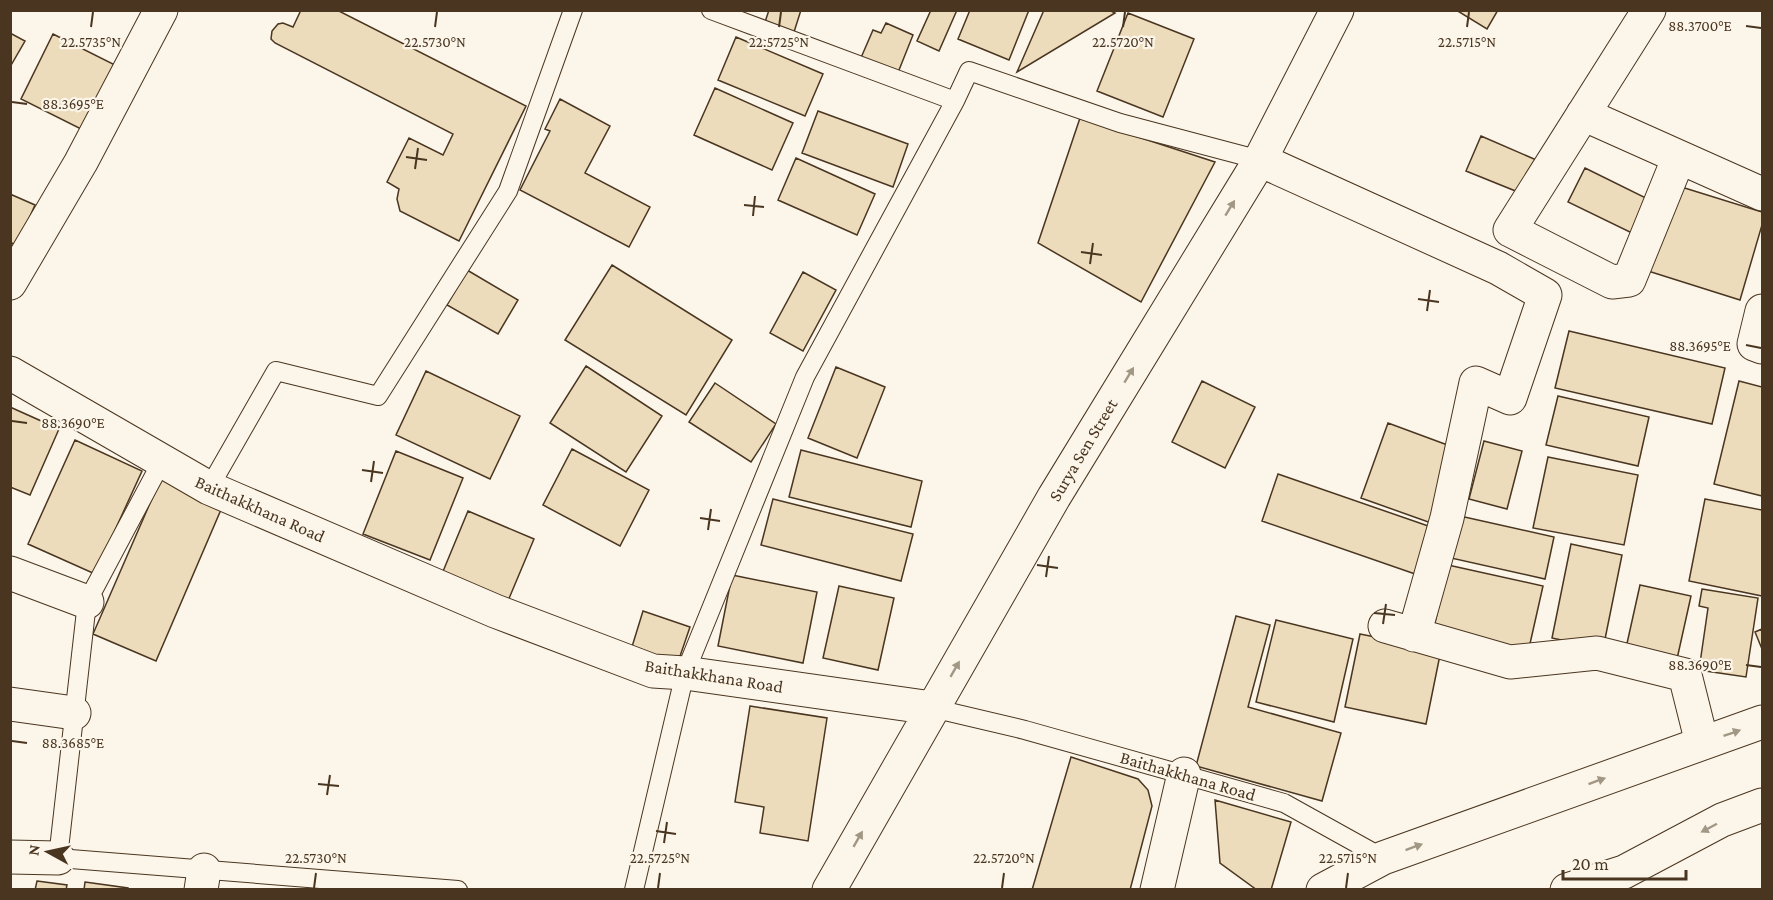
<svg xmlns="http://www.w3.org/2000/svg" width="1773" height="900" font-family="'Crimson Pro',serif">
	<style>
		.building { fill: #ecdcbc; stroke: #4a3520; stroke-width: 1.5 }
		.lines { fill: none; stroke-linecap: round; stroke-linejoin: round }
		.lane-casing { stroke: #4a3520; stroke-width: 20 }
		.street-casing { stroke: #4a3520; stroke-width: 35 }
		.secondary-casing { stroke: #4a3520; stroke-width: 35 }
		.primary-casing { stroke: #4a3520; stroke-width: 35 }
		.lane { stroke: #fbf6e9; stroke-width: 18 }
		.street { stroke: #fbf6e9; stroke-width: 33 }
		.secondary { stroke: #fbf6e9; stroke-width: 33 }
		.primary { stroke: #fbf6e9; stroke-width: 33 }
		.oneway { fill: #a29684 }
		.ticks { fill: none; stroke: #4a3520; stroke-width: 2 }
		.labels { text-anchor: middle; stroke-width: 4.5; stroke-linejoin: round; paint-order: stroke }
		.street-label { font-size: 18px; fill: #4a3520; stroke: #fbf6e9 }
		.ticks-label { font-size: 15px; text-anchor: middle; fill: #4a3520; stroke: #fbf6e9; stroke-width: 4.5; stroke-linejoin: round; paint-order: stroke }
	</style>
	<rect width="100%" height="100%" fill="#fbf6e9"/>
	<path class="building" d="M 301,10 L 337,10 L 526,106 L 459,241 L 400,211 L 397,199 L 399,189 L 387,182 L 409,138 L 443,155 L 453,134 L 275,43 L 271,39 L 272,31 L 278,24 L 283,23 L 293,27 Z
		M 769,10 L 801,10 L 794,32 L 765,22 Z
		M 931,10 L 957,10 L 939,51 L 917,41 Z
		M 970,10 L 1029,10 L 1009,60 L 958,39 Z
		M 1044,10 L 1109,10 L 1115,13 L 1017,72 Z
		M 1456,10 L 1498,10 L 1487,29 Z
		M 1128,13 L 1194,39 L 1163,117 L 1097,91 Z
		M 886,23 L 913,35 L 897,75 L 860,60 L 873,30 L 881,33 Z
		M 10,33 L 25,41 L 10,67 Z
		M 53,34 L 121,68 L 89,133 L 21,99 Z
		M 736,37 L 823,74 L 805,116 L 718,80 Z
		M 715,88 L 793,123 L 772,170 L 694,135 Z
		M 560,99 L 610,126 L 585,173 L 650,207 L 629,247 L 520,190 L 550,131 L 545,129 Z
		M 818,111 L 908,144 L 893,187 L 802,153 Z
		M 1080,118 L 1215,162 L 1141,302 L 1038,243 Z
		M 1481,136 L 1548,165 L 1523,194 L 1466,171 Z
		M 796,158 L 875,194 L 857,235 L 778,200 Z
		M 1585,168 L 1652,201 L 1636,235 L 1568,202 Z
		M 1675,185 L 1762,212 L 1762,225 L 1740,300 L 1648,271 Z
		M 10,194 L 35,205 L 17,246 L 10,242 Z
		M 612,265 L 732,340 L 686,415 L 565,340 Z
		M 467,270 L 518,300 L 498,334 L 447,305 Z
		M 803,272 L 836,290 L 803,351 L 770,333 Z
		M 1569,331 L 1725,368 L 1712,424 L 1555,388 Z
		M 586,366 L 662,416 L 626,472 L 550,423 Z
		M 836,367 L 885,387 L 857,458 L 808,438 Z
		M 426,371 L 520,416 L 490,479 L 396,435 Z
		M 1202,381 L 1255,407 L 1225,468 L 1172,442 Z
		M 1739,381 L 1762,387 L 1762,496 L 1714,484 Z
		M 715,383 L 776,424 L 751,462 L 689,422 Z
		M 1558,396 L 1649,417 L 1638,466 L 1546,445 Z
		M 10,407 L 59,429 L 30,495 L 10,487 Z
		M 1388,423 L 1461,450 L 1434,524 L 1361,498 Z
		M 75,440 L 142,471 L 95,574 L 28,544 Z
		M 1484,441 L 1522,451 L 1507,509 L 1469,499 Z
		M 572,449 L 649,490 L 620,546 L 543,505 Z
		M 801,450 L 922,481 L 911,527 L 789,497 Z
		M 396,451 L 463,478 L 430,560 L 363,534 Z
		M 1548,457 L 1638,475 L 1624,545 L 1533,528 Z
		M 1278,474 L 1434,528 L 1418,575 L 1262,521 Z
		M 161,478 L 223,505 L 156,661 L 93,634 Z
		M 773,499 L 913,534 L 901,581 L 761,545 Z
		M 1705,499 L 1762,510 L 1762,596 L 1689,581 Z
		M 468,511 L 534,539 L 505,608 L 439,581 Z
		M 1460,516 L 1554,537 L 1545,579 L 1451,558 Z
		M 1571,544 L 1622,555 L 1603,649 L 1552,638 Z
		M 1448,565 L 1543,586 L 1527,657 L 1432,636 Z
		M 732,575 L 817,592 L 803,663 L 718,646 Z
		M 1640,585 L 1691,596 L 1677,659 L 1626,648 Z
		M 839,586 L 894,598 L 878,670 L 823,658 Z
		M 1702,589 L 1758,598 L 1746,677 L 1699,670 L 1708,608 L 1699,606 Z
		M 643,611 L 690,627 L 677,665 L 631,650 Z
		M 1236,616 L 1270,625 L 1248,707 L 1341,733 L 1322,801 L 1196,766 Z
		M 1276,620 L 1353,639 L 1334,722 L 1256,702 Z
		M 1762,629 L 1762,649 L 1755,632 Z
		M 1360,634 L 1441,650 L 1426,724 L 1345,707 Z
		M 750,706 L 827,718 L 808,841 L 760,833 L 764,807 L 735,802 Z
		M 1071,757 L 1138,779 L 1148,790 L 1152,806 L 1130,890 L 1032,890 Z
		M 1215,800 L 1291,822 L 1271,890 L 1257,890 L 1220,863 Z
		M 37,881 L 67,885 L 66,890 L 35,890 Z
		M 85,882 L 128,888 L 128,890 L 84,890 Z"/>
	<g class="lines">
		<g class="lane-casing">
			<path id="lane" d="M 711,10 L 955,101
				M 162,461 L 87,602 L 58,858 L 458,890
				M 209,488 L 276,371 L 378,396 L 508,191 L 573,10
				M 932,708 L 1025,730 L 1284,803 L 1383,858
				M 634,890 L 685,673 L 805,377 L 955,101 L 969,71 L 1120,123 L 1260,160"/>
		</g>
		<g class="street-casing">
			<path id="street" d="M 1649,10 L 1510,230 L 1612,282 L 1629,280 L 1679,157
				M 1583,114 L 1762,194
				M 1260,160 L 1498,268 L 1545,295 L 1510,398 L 1476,383 L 1447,518 L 1414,635
				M 10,283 L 81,162 L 161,10
				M 1762,311 L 1754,344 L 1762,347
				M 10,573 L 87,602
				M 1385,626 L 1510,662 L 1597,653 L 1685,675 L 1702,743
				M 10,704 L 74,713
				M 10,857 L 58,858
				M 201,890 L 204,870
				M 1157,890 L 1184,774"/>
		</g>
		<g class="secondary-casing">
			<path id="secondary" d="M 10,373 L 209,488 L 495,611 L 653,671 L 685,673 L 932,708
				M 829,890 L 1054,497 L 1260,160 L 1337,10"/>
		</g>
		<g class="primary-casing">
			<path id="primary" d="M 1323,890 L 1383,858 L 1762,722
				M 1567,890 L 1624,872 L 1722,820 L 1762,805"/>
		</g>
		<use href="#lane" class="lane"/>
		<use href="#street" class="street"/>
		<use href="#secondary" class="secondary"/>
		<use href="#primary" class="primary"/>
	</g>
	<defs><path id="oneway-solid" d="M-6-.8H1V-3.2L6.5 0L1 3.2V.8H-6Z" transform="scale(1.5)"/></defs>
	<g class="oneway">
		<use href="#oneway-solid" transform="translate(1230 208) rotate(-59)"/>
		<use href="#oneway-solid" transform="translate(1129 375) rotate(-59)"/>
		<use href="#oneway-solid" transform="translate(955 669) rotate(-60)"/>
		<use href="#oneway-solid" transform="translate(1732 733) rotate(-19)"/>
		<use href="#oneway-solid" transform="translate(1597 781) rotate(-20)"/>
		<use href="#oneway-solid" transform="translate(1709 828) rotate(152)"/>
		<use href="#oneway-solid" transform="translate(858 839) rotate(-60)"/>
		<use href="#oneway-solid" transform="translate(1414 847) rotate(-20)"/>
	</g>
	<path class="ticks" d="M 1746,26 L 1761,28M 91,27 L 93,12M 435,27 L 437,12M 779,27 L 781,12M 1123,27 L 1125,12M 1467,27 L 1469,12M 12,102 L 27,104M 406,157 L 427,160M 415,169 L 418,148M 744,205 L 764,207M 753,216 L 755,196M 1081,252 L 1102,255M 1090,264 L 1093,243M 1418,299 L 1439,302M 1427,311 L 1430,290M 1746,345 L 1761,348M 12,421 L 27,423M 362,470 L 383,473M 371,482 L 374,461M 700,518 L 720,521M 708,530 L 711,509M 1037,565 L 1058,568M 1046,577 L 1049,556M 1374,613 L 1395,615M 1383,624 L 1386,604M 1746,665 L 1761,667M 12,741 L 27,743M 318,784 L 339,786M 327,795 L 330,775M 656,831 L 676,834M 664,843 L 667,822M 314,888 L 316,873M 658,888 L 660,873M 1002,888 L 1004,873M 1346,888 L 1348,873"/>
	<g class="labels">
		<g class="street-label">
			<text transform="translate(1083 450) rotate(-59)" y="6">Surya Sen Street</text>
			<text transform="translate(260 509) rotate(24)" y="6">Baithakkhana Road</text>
			<text transform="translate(714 676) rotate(9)" y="6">Baithakkhana Road</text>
			<text transform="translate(1188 776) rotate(16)" y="6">Baithakkhana Road</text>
		</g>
	</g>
	<g class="ticks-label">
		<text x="1700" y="31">88.3700°E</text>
		<text x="91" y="47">22.5735°N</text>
		<text x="435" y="47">22.5730°N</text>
		<text x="779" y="47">22.5725°N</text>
		<text x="1123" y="47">22.5720°N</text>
		<text x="1467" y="47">22.5715°N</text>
		<text x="73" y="109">88.3695°E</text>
		<text x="1700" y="351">88.3695°E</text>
		<text x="73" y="428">88.3690°E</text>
		<text x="1700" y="670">88.3690°E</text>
		<text x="73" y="748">88.3685°E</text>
		<text x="316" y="863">22.5730°N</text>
		<text x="660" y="863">22.5725°N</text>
		<text x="1004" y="863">22.5720°N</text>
		<text x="1348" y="863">22.5715°N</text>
	</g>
	<rect width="1773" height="900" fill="none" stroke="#4a3520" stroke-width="24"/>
	<g transform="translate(48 852) rotate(278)" stroke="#fbf6e9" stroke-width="4.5" paint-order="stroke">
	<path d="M0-4.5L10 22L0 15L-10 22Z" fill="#4a3520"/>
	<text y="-9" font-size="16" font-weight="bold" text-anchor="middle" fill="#4a3520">N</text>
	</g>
	<path d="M1563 870v9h123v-9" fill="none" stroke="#4a3520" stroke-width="3"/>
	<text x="1572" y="870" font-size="18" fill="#4a3520" stroke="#fbf6e9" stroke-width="4.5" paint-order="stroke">20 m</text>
</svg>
